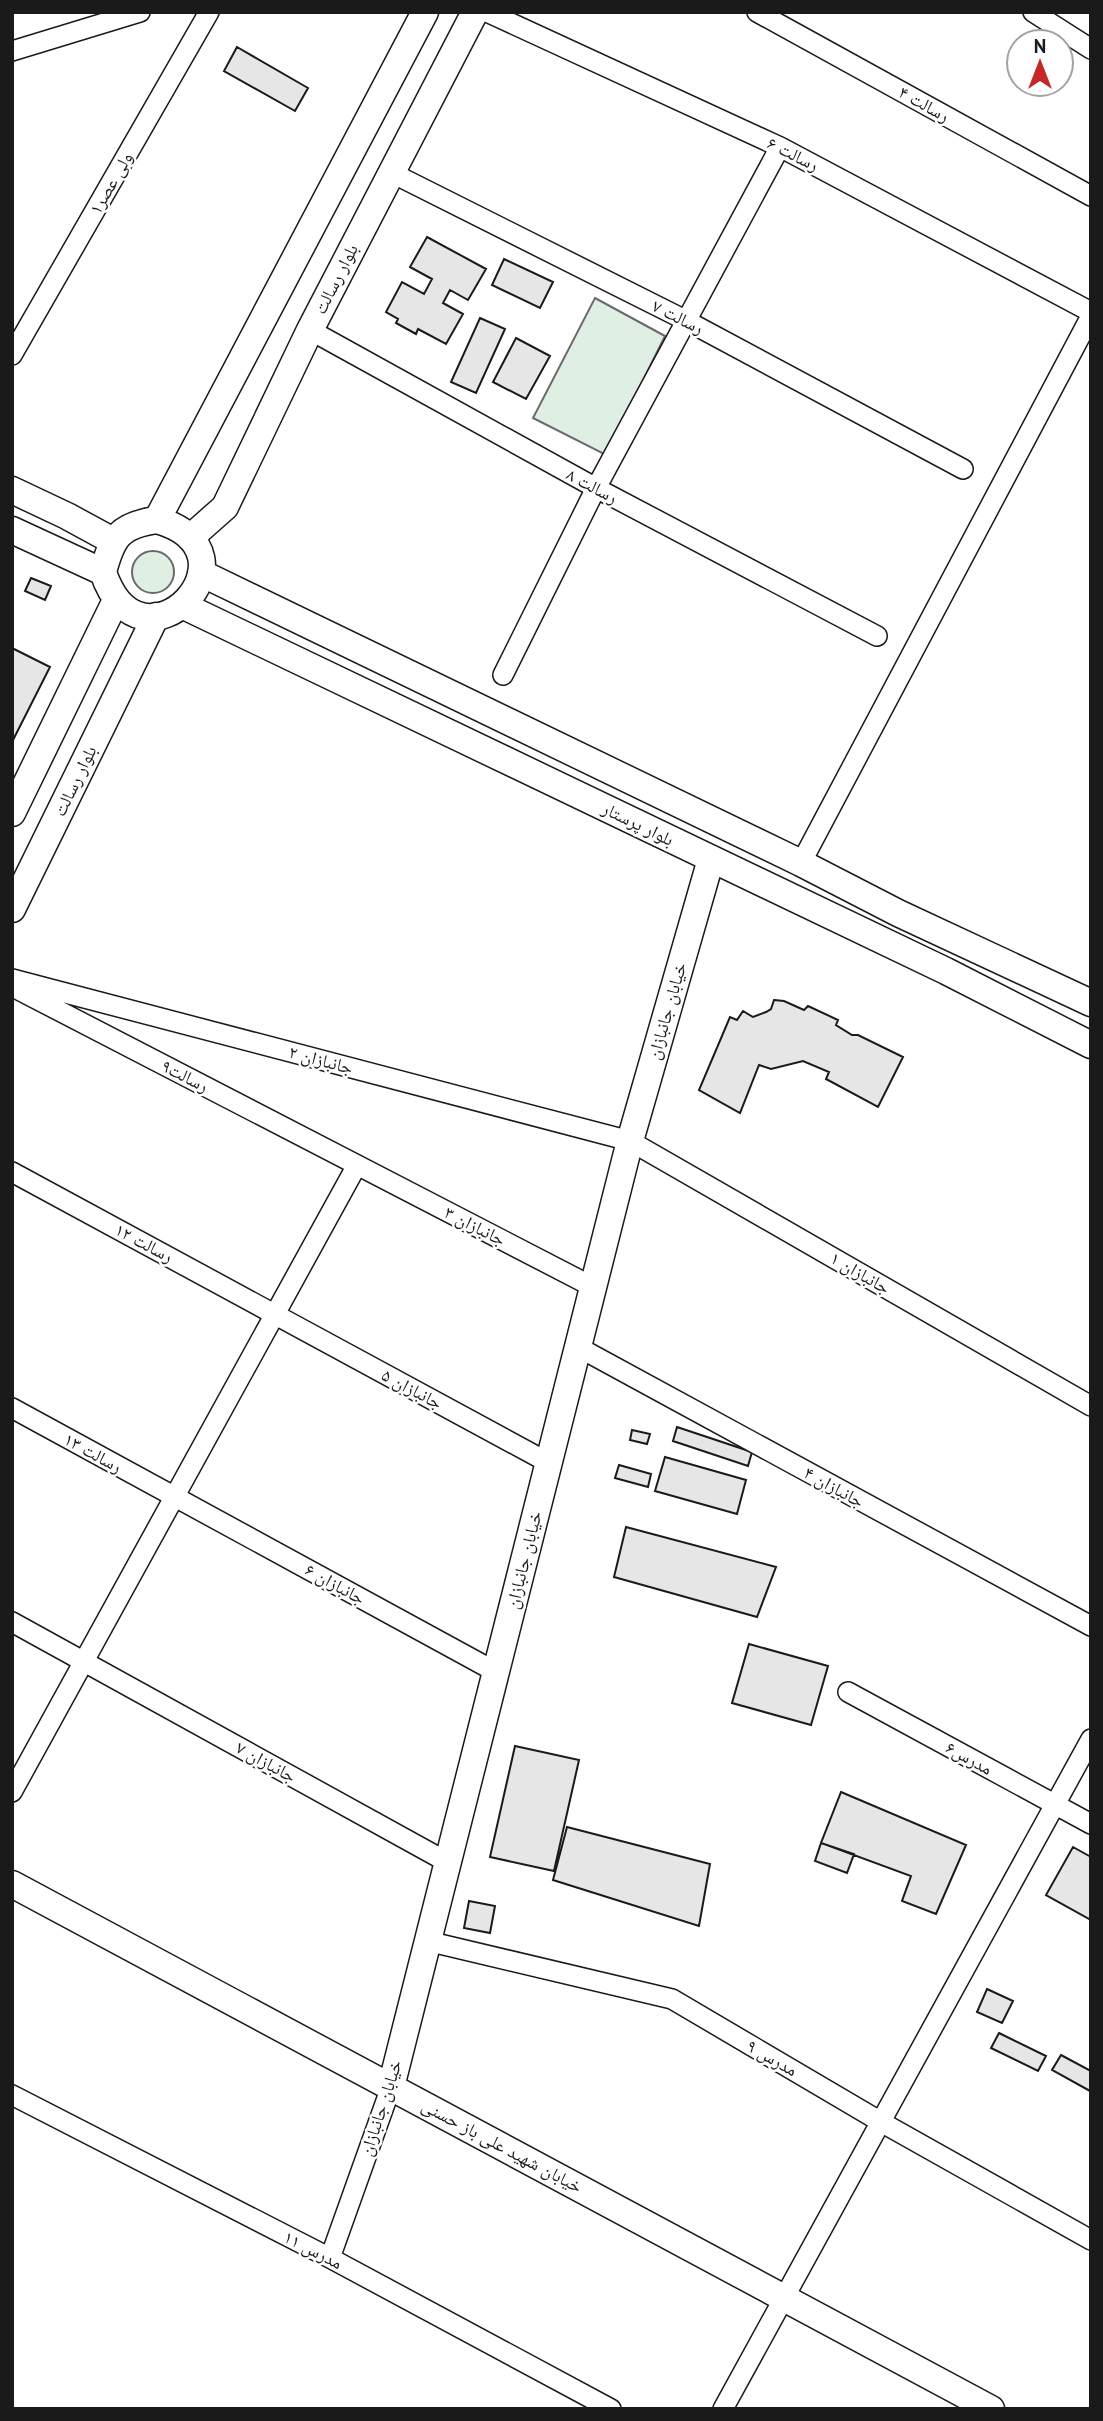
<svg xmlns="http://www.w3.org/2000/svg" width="1103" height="2421" font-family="'PT Sans','Noto Naskh Arabic',sans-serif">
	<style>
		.green { fill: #e0efe3; stroke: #6a6a6a; stroke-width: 2 }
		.building { fill: #e6e6e6; stroke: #1a1a1a; stroke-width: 2 }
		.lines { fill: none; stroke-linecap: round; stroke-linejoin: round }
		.street-casing { stroke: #1a1a1a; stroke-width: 22 }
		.secondary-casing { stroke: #1a1a1a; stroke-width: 29 }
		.street { stroke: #fff; stroke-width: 19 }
		.secondary { stroke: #fff; stroke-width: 26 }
		.labels { text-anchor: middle; stroke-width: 5; stroke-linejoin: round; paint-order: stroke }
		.street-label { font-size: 18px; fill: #1a1a1a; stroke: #fff }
	</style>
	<rect width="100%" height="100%" fill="#fff"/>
	<path class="green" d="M 595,298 L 665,336 L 606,455 L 533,418 Z
		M132 572a21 21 0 1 1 42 0a21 21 0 1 1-42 0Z"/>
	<path class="building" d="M 237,47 L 308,88 L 295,111 L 224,71 Z
		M 427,237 L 486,269 L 468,300 L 450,290 L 443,303 L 463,314 L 446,344 L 418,329 L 416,334 L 396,323 L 398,319 L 386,312 L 402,282 L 424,294 L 432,279 L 410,267 Z
		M 504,259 L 553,282 L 540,308 L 492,285 Z
		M 480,318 L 505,329 L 476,393 L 451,382 Z
		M 516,338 L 550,356 L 526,399 L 493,382 Z
		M 31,578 L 51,586 L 45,600 L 25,591 Z
		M 12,648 L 50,667 L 12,742 Z
		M 774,1000 L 784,1001 L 804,1010 L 808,1006 L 838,1020 L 836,1025 L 852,1035 L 858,1035 L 903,1057 L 878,1107 L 826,1079 L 829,1072 L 803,1061 L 771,1069 L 759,1065 L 740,1113 L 699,1090 L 730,1017 L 737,1020 L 743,1011 L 753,1017 L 766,1012 L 771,1009 Z
		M 677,1427 L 752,1452 L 748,1466 L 673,1441 Z
		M 632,1430 L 650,1434 L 647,1444 L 630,1440 Z
		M 665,1457 L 746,1480 L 737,1514 L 655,1491 Z
		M 619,1465 L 651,1474 L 648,1487 L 615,1478 Z
		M 626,1527 L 776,1567 L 757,1617 L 614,1577 Z
		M 749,1644 L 828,1666 L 811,1725 L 732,1703 Z
		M 515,1746 L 579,1760 L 554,1871 L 490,1857 Z
		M 841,1792 L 966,1845 L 936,1914 L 902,1901 L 911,1876 L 821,1843 Z
		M 567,1827 L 710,1864 L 699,1926 L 553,1880 Z
		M 821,1843 L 854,1854 L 847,1873 L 815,1861 Z
		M 1073,1847 L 1091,1857 L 1091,1920 L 1046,1895 Z
		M 469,1901 L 495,1906 L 490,1933 L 464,1928 Z
		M 987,1989 L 1013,2001 L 1002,2023 L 977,2012 Z
		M 999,2033 L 1046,2056 L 1038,2071 L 991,2048 Z
		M 1061,2055 L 1091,2071 L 1090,2091 L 1052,2070 Z"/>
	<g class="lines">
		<g class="street-casing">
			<path id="street" d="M 487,12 L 780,147 L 1091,312
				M 757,12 L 1091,196
				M 1033,12 L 1091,49
				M 12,51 L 140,12
				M 390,172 L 687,321 L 963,469
				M 310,330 L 596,488 L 877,636
				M 12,355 L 209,12
				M 503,675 L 596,488 L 780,147
				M 801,863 L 1091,316
				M 12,979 L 630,1141 L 1091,1406
				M 13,987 L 593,1287
				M 12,1172 L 549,1463
				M 578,1347 L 1091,1626
				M 12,1408 L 496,1672
				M 12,1622 L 447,1862
				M 848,1692 L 1091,1824
				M 12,1792 L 357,1165
				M 427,1941 L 672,1999 L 881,2122 L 1091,2240
				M 12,2095 L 330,2258 L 611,2409
				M 330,2258 L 391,2087
				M 723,2409 L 1091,1739"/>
		</g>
		<g class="secondary-casing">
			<path id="secondary" d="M 12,490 L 67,516 L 113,541
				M 157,520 L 425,12
				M 157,520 C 269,552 141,686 103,572 C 112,538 119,525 157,520 Z
				M 12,530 L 103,572
				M 190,538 L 225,507 L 310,330 L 475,12
				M 201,573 L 801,863 L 898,913 L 1091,1003
				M 184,606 L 946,971 L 1091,1045
				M 12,813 L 116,600
				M 12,909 L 156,616
				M 12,1884 L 991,2409
				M 391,2087 L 630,1141 L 711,859"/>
		</g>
		<use href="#street" class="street"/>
		<use href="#secondary" class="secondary"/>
	</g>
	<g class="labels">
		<g class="street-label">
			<text transform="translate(924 104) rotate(29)" y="6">رسالت ۴</text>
			<text transform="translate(793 154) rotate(27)" y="6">رسالت ۶</text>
			<text transform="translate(111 183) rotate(-60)" y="6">ولی عصر۱</text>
			<text transform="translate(336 279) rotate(-63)" y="6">بلوار رسالت</text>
			<text transform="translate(678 317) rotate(27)" y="6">رسالت ۷</text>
			<text transform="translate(592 486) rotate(28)" y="6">رسالت ۸</text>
			<text transform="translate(75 781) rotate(-64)" y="6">بلوار رسالت</text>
			<text transform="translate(638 824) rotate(26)" y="6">بلوار پرستار</text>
			<text transform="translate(667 1011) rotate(-74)" y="6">خیابان جانبازان</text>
			<text transform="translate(321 1060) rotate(15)" y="6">جانبازان ۲</text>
			<text transform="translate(185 1076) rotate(27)" y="6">رسالت۹</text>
			<text transform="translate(475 1226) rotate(27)" y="6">جانبازان ۳</text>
			<text transform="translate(144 1243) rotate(28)" y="6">رسالت ۱۲</text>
			<text transform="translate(860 1273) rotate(30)" y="6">جانبازان ۱</text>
			<text transform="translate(412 1389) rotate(28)" y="6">جانبازان ۵</text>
			<text transform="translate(93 1453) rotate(29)" y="6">رسالت ۱۳</text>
			<text transform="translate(834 1487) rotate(29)" y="6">جانبازان ۴</text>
			<text transform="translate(524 1560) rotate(-76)" y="6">خیابان جانبازان</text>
			<text transform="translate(335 1584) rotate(29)" y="6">جانبازان ۶</text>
			<text transform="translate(969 1758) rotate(29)" y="6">مدرس۶</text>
			<text transform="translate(266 1762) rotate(29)" y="6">جانبازان ۷</text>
			<text transform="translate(772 2058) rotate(30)" y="6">مدرس ۹</text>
			<text transform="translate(381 2108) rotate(-72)" y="6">خیابان جانبازان</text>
			<text transform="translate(502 2146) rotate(28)" y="6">خیابان شهید علی باز حسنی</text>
			<text transform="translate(313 2250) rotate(27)" y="6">مدرس ۱۱</text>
		</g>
	</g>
	<rect width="1103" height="2421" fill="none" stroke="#1a1a1a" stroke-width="28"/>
	<g transform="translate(1040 63)"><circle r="33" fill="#ffffff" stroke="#a3a3a3" stroke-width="2"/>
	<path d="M0-5L12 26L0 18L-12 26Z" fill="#c62828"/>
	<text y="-10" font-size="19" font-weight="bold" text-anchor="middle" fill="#1a1a1a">N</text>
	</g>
</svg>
